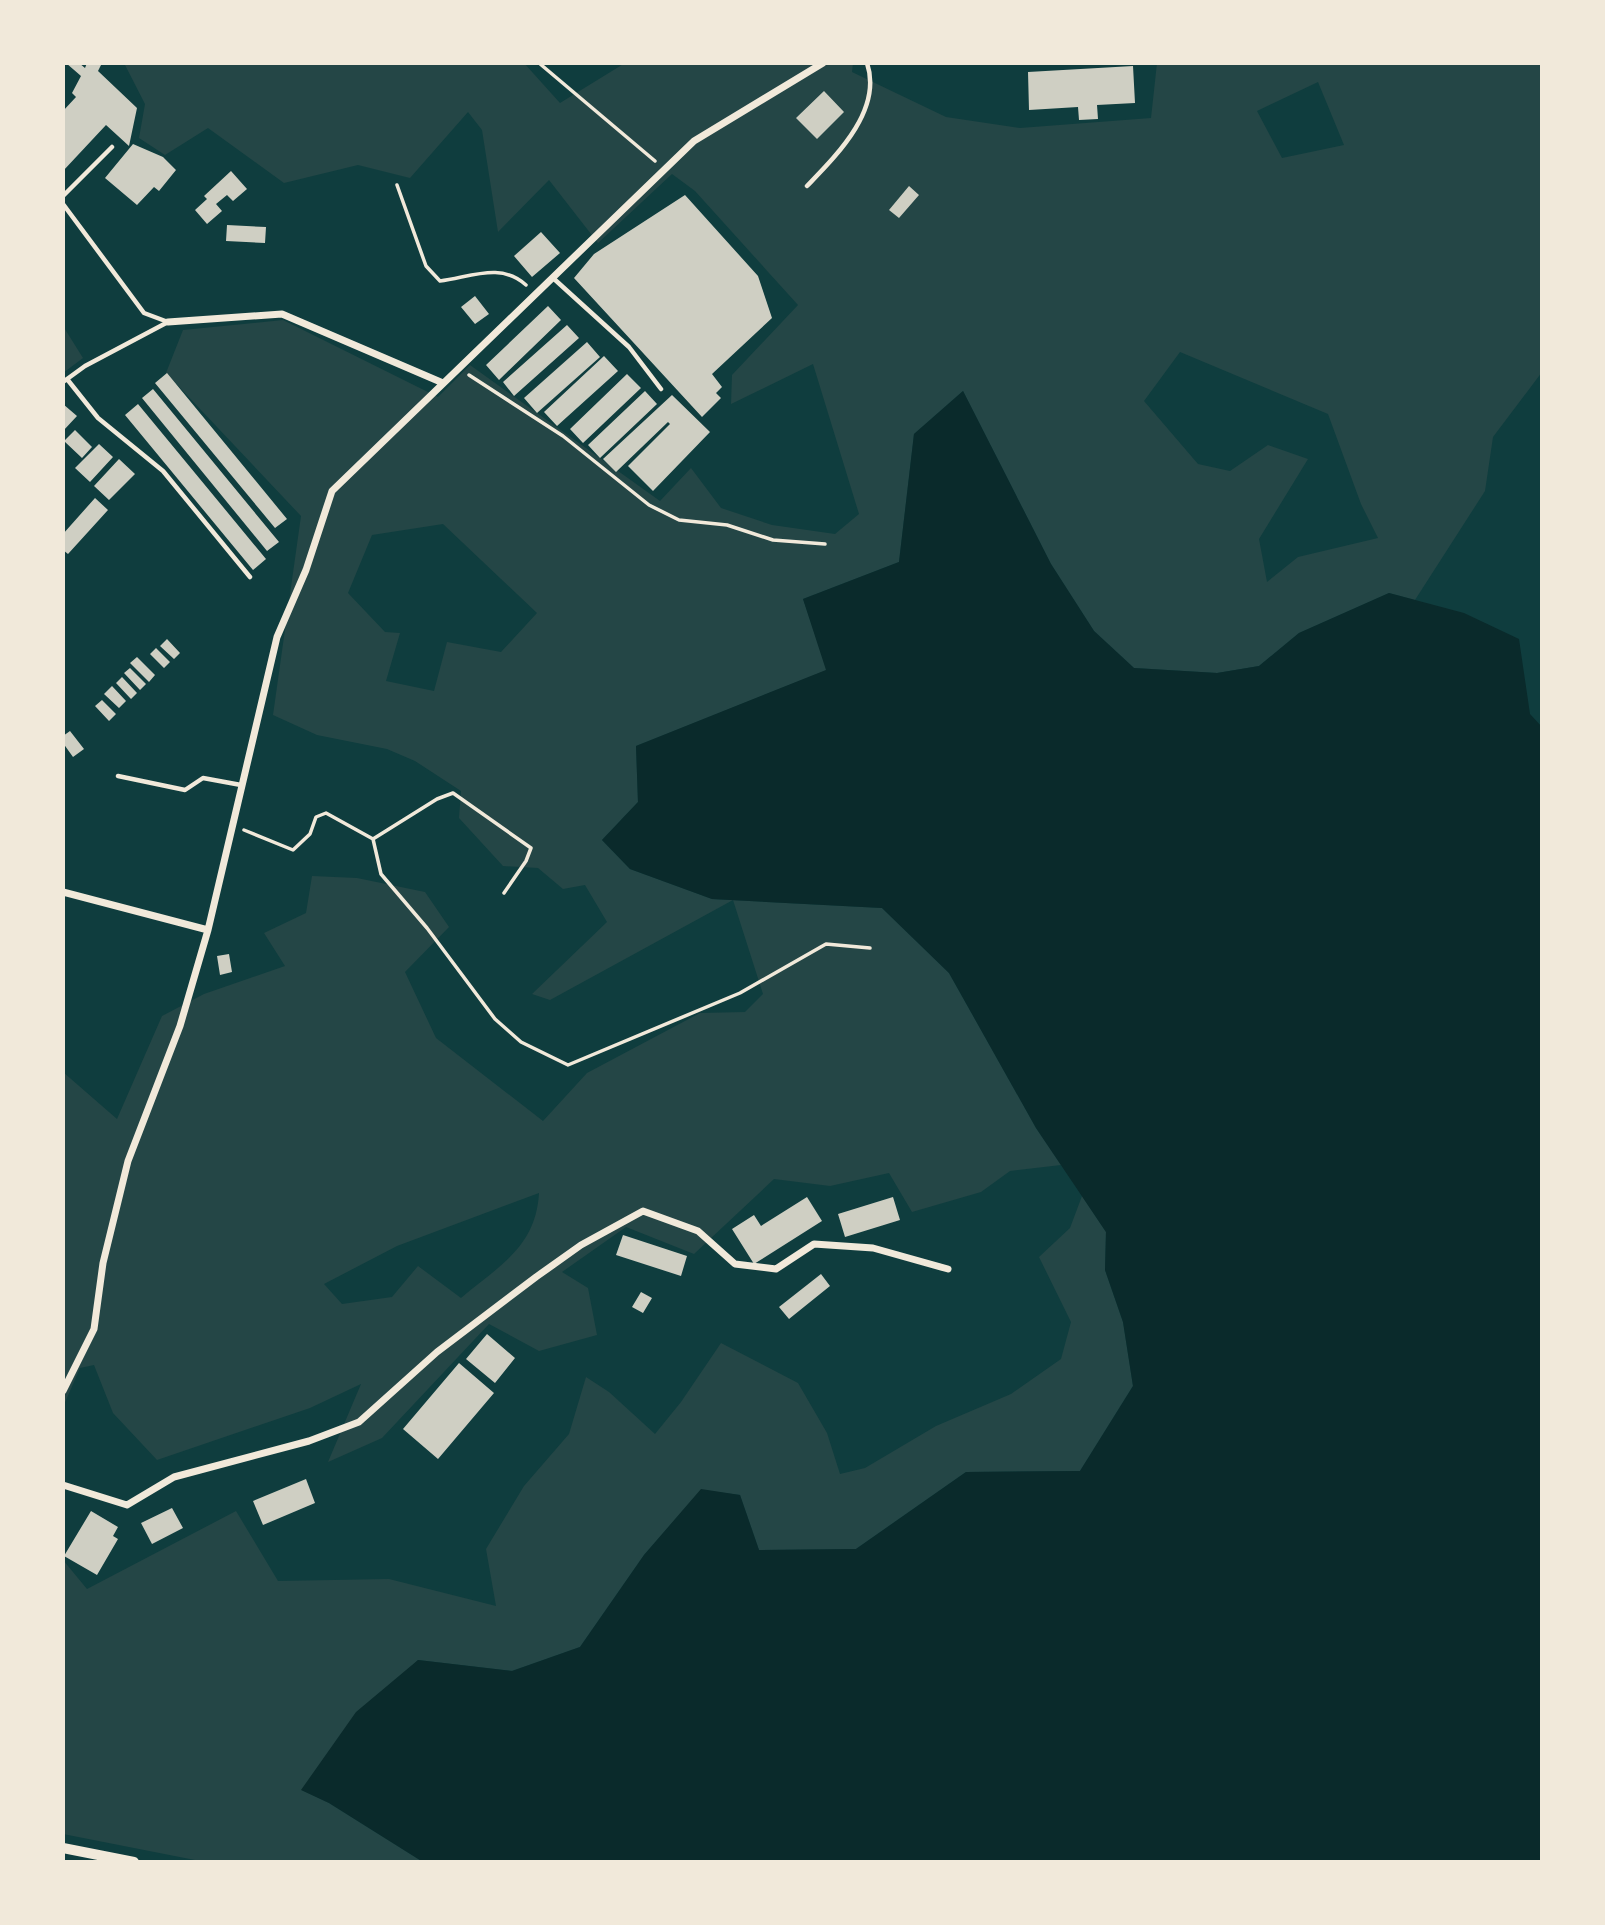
<svg xmlns="http://www.w3.org/2000/svg" width="1605" height="1925" font-family="'PT Sans',sans-serif">
	<style>
		.green { fill: #244646; fill-rule: evenodd }
		.water { fill: #0a2a2b }
		.building { fill: #cfcfc3 }
		.lines { fill: none; stroke-linecap: round; stroke-linejoin: round }
		.path { stroke: #f1e9da; stroke-width: 3.5 }
		.service { stroke: #f1e9da; stroke-width: 4.5 }
		.minor { stroke: #f1e9da; stroke-width: 7 }
		.tertiary { stroke: #f1e9da; stroke-width: 10 }
	</style>
	<rect width="100%" height="100%" fill="#0f3d3e"/>
	<path class="green" d="M 124,63 L 524,63 L 560,103 L 625,63 L 853,63 L 852,72 L 946,117 L 1020,128 L 1151,118 L 1157,63 L 1542,63 L 1542,372 L 1493,437 L 1485,491 L 1415,600 L 1389,593 L 1299,633 L 1259,666 L 1217,673 L 1134,668 L 1094,631 L 1051,564 L 963,391 L 914,434 L 899,562 L 803,599 L 827,670 L 636,746 L 638,802 L 602,840 L 630,869 L 712,899 L 882,908 L 949,973 L 1036,1128 L 1061,1165 L 1010,1171 L 981,1192 L 912,1212 L 889,1173 L 830,1186 L 774,1179 L 694,1254 L 626,1227 L 562,1272 L 588,1288 L 597,1335 L 539,1351 L 489,1324 L 382,1438 L 328,1462 L 361,1384 L 310,1408 L 157,1460 L 113,1413 L 94,1365 L 80,1368 L 63,1407 L 63,1072 L 117,1119 L 162,1016 L 204,994 L 285,966 L 264,933 L 306,913 L 312,876 L 357,878 L 425,892 L 449,927 L 405,972 L 436,1038 L 543,1121 L 587,1073 L 700,1013 L 745,1012 L 763,994 L 733,900 L 550,1000 L 532,994 L 607,922 L 585,885 L 563,889 L 538,868 L 503,866 L 459,818 L 461,791 L 415,761 L 387,749 L 317,735 L 273,715 L 301,516 L 166,373 L 183,330 L 283,320 L 438,397 L 470,365 L 660,501 L 691,468 L 721,508 L 772,525 L 835,534 L 859,514 L 813,364 L 731,404 L 732,375 L 798,305 L 695,191 L 672,174 L 598,243 L 549,180 L 498,232 L 482,130 L 468,112 L 410,178 L 358,165 L 284,183 L 208,128 L 165,155 L 139,138 L 145,104 ZM 1318,82 L 1344,145 L 1282,158 L 1257,111 ZM 1180,352 L 1328,414 L 1361,504 L 1378,538 L 1298,557 L 1267,582 L 1259,539 L 1308,459 L 1268,445 L 1230,471 L 1198,464 L 1144,401 ZM 443,524 L 537,613 L 501,652 L 447,642 L 434,691 L 386,681 L 400,633 L 385,632 L 348,593 L 372,535 ZM 539,1193 C 536,1247 499,1266 461,1298 L 418,1266 L 392,1297 L 342,1304 L 324,1284 L 397,1246 Z
		M 63,326 L 83,358 L 63,373 Z
		M 1082,1196 L 1106,1232 L 1105,1270 L 1123,1322 L 1133,1386 L 1080,1471 L 966,1472 L 856,1549 L 759,1550 L 740,1495 L 701,1490 L 644,1555 L 580,1647 L 512,1671 L 418,1660 L 302,1790 L 329,1803 L 423,1862 L 205,1862 L 63,1834 L 63,1560 L 87,1589 L 236,1511 L 278,1581 L 389,1579 L 496,1606 L 486,1549 L 524,1486 L 569,1434 L 586,1377 L 609,1392 L 655,1434 L 681,1402 L 721,1343 L 798,1383 L 827,1433 L 840,1474 L 865,1468 L 936,1426 L 1011,1394 L 1061,1359 L 1071,1322 L 1039,1257 L 1070,1228 Z"/>
	<path class="water" d="M 963,391 L 1051,564 L 1094,631 L 1134,668 L 1217,673 L 1259,666 L 1299,633 L 1389,593 L 1464,613 L 1519,639 L 1530,714 L 1542,727 L 1542,1862 L 423,1862 L 329,1803 L 301,1790 L 356,1712 L 418,1660 L 512,1671 L 580,1647 L 644,1555 L 701,1489 L 740,1495 L 759,1550 L 856,1549 L 966,1472 L 1080,1471 L 1133,1386 L 1123,1322 L 1105,1270 L 1106,1232 L 1036,1128 L 949,973 L 882,908 L 712,899 L 630,869 L 602,840 L 638,802 L 636,746 L 826,670 L 803,599 L 899,562 L 914,434 Z"/>
	<path class="building" d="M 66,63 L 79,63 L 85,68 L 87,63 L 102,63 L 98,71 L 137,108 L 129,146 L 106,125 L 63,171 L 63,111 L 76,97 L 72,93 L 81,76 Z
		M 1133,66 L 1135,103 L 1097,105 L 1098,119 L 1079,120 L 1078,107 L 1029,110 L 1028,72 Z
		M 824,91 L 844,112 L 817,139 L 796,118 Z
		M 133,144 L 163,157 L 176,170 L 159,191 L 154,187 L 137,205 L 105,178 Z
		M 231,171 L 247,189 L 233,201 L 227,195 L 216,204 L 222,211 L 207,224 L 195,210 L 207,199 L 204,196 Z
		M 909,186 L 919,195 L 899,218 L 889,210 Z
		M 685,195 L 758,276 L 772,318 L 712,374 L 722,387 L 716,393 L 721,398 L 702,417 L 574,278 L 594,254 Z
		M 227,225 L 266,227 L 265,243 L 226,241 Z
		M 541,232 L 560,253 L 532,277 L 514,256 Z
		M 475,296 L 489,314 L 475,324 L 461,307 Z
		M 548,306 L 561,320 L 499,380 L 486,365 Z
		M 567,325 L 579,338 L 514,396 L 503,382 Z
		M 587,342 L 600,357 L 537,413 L 524,398 Z
		M 604,356 L 618,371 L 557,426 L 544,412 Z
		M 167,373 L 287,519 L 275,528 L 155,383 Z
		M 627,374 L 641,388 L 583,443 L 570,429 Z
		M 153,389 L 279,542 L 267,551 L 142,398 Z
		M 645,391 L 657,404 L 600,458 L 588,445 Z
		M 672,395 L 710,432 L 653,491 L 628,466 L 670,424 L 668,422 L 616,472 L 603,459 Z
		M 63,404 L 77,416 L 63,431 Z
		M 138,404 L 266,559 L 253,570 L 125,415 Z
		M 75,430 L 92,447 L 82,458 L 64,441 Z
		M 99,444 L 113,457 L 90,482 L 75,468 Z
		M 119,459 L 135,474 L 109,500 L 94,486 Z
		M 95,498 L 108,510 L 68,554 L 63,550 L 63,534 Z
		M 167,639 L 180,653 L 174,659 L 160,646 Z
		M 156,648 L 170,662 L 164,668 L 150,654 Z
		M 137,657 L 155,675 L 149,682 L 130,663 Z
		M 130,668 L 146,684 L 140,690 L 124,673 Z
		M 122,677 L 137,693 L 131,699 L 116,683 Z
		M 112,686 L 126,701 L 119,708 L 104,694 Z
		M 102,700 L 116,714 L 109,721 L 95,706 Z
		M 70,731 L 84,749 L 73,757 L 63,743 L 63,736 Z
		M 229,954 L 232,972 L 220,975 L 217,956 Z
		M 807,1197 L 822,1221 L 754,1264 L 732,1229 L 754,1215 L 761,1226 Z
		M 893,1197 L 900,1220 L 845,1237 L 838,1214 Z
		M 623,1235 L 687,1256 L 681,1276 L 616,1255 Z
		M 821,1274 L 830,1286 L 789,1319 L 779,1307 Z
		M 641,1292 L 652,1298 L 643,1313 L 632,1307 Z
		M 487,1334 L 515,1358 L 495,1383 L 466,1359 Z
		M 459,1363 L 494,1393 L 438,1459 L 403,1429 Z
		M 306,1479 L 315,1503 L 263,1525 L 253,1501 Z
		M 172,1508 L 183,1528 L 152,1544 L 141,1523 Z
		M 91,1511 L 118,1527 L 113,1536 L 118,1539 L 97,1575 L 64,1556 Z"/>
	<g class="lines">
		<path class="path" d="M 539,63 L 655,161
			M 397,185 L 426,266 L 440,281 C 471,277 501,262 526,285
			M 469,375 L 563,436 L 649,505 L 679,520 L 727,525 L 773,540 L 825,544
			M 244,830 L 293,850 L 310,834 L 316,817 L 326,813 L 373,839 L 381,874 L 427,928 L 495,1019 L 521,1042 L 568,1065 L 740,993 L 826,944 L 870,948
			M 373,839 L 437,799 L 453,793 L 531,848 L 526,861 L 504,893"/>
		<path class="service" d="M 807,186 C 836,156 883,110 867,63
			M 63,196 L 112,147
			M 63,204 L 144,313 L 168,322 L 85,366 L 63,382
			M 553,278 L 629,347 L 661,389
			M 67,379 L 98,418 L 163,471 L 250,577
			M 118,776 L 185,790 L 203,778 L 241,785"/>
		<path class="minor" d="M 168,322 L 282,314 L 443,383
			M 63,892 L 208,930 L 277,637 L 306,570 L 332,491 L 694,141 L 823,63
			M 63,1391 L 94,1329 L 103,1263 L 128,1161 L 180,1026 L 208,930
			M 63,1485 L 127,1505 L 174,1477 L 309,1441 L 359,1422 L 437,1352 L 536,1277 L 581,1245 L 643,1211 L 698,1231 L 735,1264 L 776,1269 L 814,1244 L 873,1248 L 948,1269"/>
		<path class="tertiary" d="M 63,1848 L 134,1862"/>
	</g>
	<rect width="1605" height="1925" fill="none" stroke="#f1e9da" stroke-width="130"/>
</svg>
